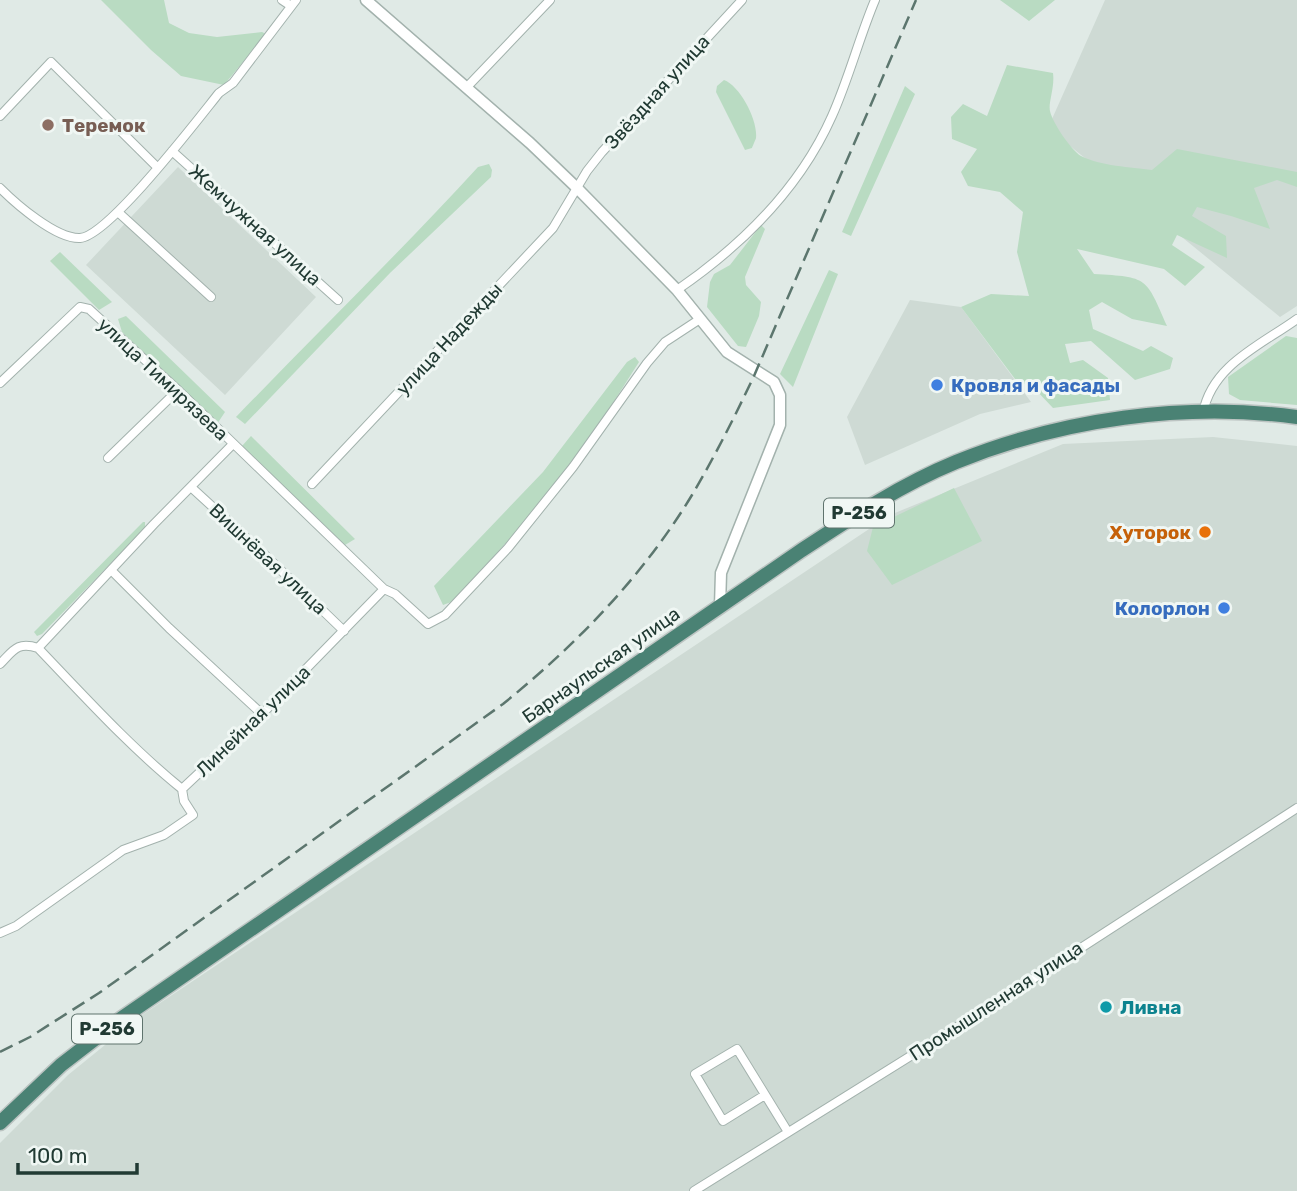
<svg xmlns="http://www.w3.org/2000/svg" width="1297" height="1191" font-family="Rubik,sans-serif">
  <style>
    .built { fill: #cedad4 }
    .green { fill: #b9dbc2 }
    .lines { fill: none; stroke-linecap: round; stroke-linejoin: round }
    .minor-casing { stroke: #a3b2ad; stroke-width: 10 }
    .tertiary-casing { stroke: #a3b2ad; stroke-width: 13 }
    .trunk-casing { stroke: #bcc4c2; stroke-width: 17 }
    .minor { stroke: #fff; stroke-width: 8 }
    .tertiary { stroke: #fff; stroke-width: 10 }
    .trunk { stroke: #4a8274; stroke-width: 14 }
    .rail { stroke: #5c766e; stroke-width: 2.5; stroke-dasharray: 14 7; stroke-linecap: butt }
    .education-dot { fill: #8d6e63; stroke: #f0f7f4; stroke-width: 2.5 }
    .shop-dot { fill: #3f7fe0; stroke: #f0f7f4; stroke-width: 2.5 }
    .food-dot { fill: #e8710a; stroke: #f0f7f4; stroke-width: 2.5 }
    .culture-dot { fill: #0f9aa8; stroke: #f0f7f4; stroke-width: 2.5 }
    .labels { text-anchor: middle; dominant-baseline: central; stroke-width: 6; stroke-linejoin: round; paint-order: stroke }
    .shield { fill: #f0f7f4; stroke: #5f736d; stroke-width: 2 }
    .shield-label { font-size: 18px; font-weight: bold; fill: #213a33 }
    .street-label { font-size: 19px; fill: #213a33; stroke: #f0f7f4 }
    .education-label { font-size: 19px; font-weight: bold; fill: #785e54; stroke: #f0f7f4; text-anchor: start }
    .shop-label { font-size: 19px; font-weight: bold; fill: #366cbe; stroke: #f0f7f4; text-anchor: start }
    .food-label { font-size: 19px; font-weight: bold; fill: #c56008; stroke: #f0f7f4; text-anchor: end }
    .culture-label { font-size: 19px; font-weight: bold; fill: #0d838f; stroke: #f0f7f4; text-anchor: start }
  </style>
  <rect width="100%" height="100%" fill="#e0eae6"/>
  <!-- built -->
  <path class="built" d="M 1105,0 L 1297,0 L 1297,306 L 1280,317 L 1048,128 Z
    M 178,167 L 316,297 L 225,395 L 86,265 Z
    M 910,300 L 961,307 L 1031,402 L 980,414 L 865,465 L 847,417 Z
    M 1213,437 L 1297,446 L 1297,1191 L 0,1191 L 0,1143 L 68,1075 L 142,1015 L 890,515 L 1063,444 Z"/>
  <!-- green -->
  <path class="green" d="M 101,0 L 164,0 L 169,23 L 189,33 L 217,37 L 262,32 L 266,34 L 224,85 L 181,76 L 151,50 Z
    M 1000,0 L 1055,0 L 1029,21 Z
    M 1007,65 L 1053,73 C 1055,87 1048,103 1050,111 C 1052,122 1071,150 1081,156 C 1100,166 1131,167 1152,170 L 1177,149 L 1297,172 L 1297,187 L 1277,180 L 1254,188 L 1270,229 L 1231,216 L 1197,207 L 1192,216 L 1226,236 L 1227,258 L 1177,235 L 1172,245 L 1205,267 L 1185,286 L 1164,269 L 1077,249 L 1094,274 C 1148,277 1146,277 1167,326 L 1132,319 L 1102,302 L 1089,310 L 1093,329 L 1143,351 L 1151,346 L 1173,358 L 1170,369 L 1135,380 L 1091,341 L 1065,344 L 1070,363 L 1083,360 L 1108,378 L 1110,400 L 1053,408 L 1035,389 L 1015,379 L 961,307 L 991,294 L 1029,296 L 1017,252 L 1023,212 L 1000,192 L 968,186 L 961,172 L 977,149 L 952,139 L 951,117 L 963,104 L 987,116 Z
    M 724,80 C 740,86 758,120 756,138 C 756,139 752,147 752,148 L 745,150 L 716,92 L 717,86 Z
    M 905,86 L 915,94 L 851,236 L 842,232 Z
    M 489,164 L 492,170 L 491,177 L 390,273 L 245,424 L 236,417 C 316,334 400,252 478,167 Z
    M 761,225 L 765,229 L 745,277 L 746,285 L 761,302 L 759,316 L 746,347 L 738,346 L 707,307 L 710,282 L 714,274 L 730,265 Z
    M 60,252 L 112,302 L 99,310 L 50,261 Z
    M 829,270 L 838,274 L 793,387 L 780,374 Z
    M 126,316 L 225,412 L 217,424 L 122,332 L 118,319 Z
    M 1286,336 L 1297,338 L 1297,405 L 1240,400 L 1229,394 L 1228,377 Z
    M 635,357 L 639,362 L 569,472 L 454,601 L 443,605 L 434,586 L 543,472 L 627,362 Z
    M 251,436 L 355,539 L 345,545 L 242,446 Z
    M 954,488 L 982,541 L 892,585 L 867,551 L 873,527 Z
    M 143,522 L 145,522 L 145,528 L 42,634 L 37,636 L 34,632 L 38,628 Z"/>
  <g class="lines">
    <defs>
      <path id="minor" d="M 282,0 L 291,6
        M 467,87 L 550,0
        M 0,116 L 51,62 L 157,167
        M 172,151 L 338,300
        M 0,188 C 16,204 56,239 80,238 C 109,236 198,119 219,93 L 233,83 L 296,0
        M 119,213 L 211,297
        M 677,290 C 741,246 800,188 832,116 C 849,78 859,38 875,0
        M 0,383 L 80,307 L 89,309 L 178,390 L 384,589 L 395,594 L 428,624 L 445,615 L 508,548 L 573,467 L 647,363 L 665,342 L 700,319
        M 1203,413 C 1212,365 1261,345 1297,319
        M 108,458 L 178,390
        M 312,484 L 553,228 L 587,171 L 602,152 L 742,0
        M 192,488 L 264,554 L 344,631
        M 112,571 L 169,628 L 262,714
        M 38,648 C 84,696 130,747 182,789
        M 0,664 C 13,651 17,641 38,648 L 154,524 L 233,444
        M 0,933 L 16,926 L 123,850 L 164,835 L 193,815 L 184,801 L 182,789 L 262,714 L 384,589
        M 765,1095 L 723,1121 L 695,1074 L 737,1049 L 788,1132
        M 694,1191 L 1002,999 L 1297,808"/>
      <path id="tertiary" d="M 366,0 L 530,143 L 577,188 L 677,290 L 727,352 L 774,382 L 780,395 L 780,425 L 721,573 L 720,606"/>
      <path id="trunk" d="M 0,1123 L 61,1065 L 122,1018 L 799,552 C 849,519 900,485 956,462 C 1062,419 1184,402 1297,417"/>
    </defs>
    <!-- minor casing -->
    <use href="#minor" class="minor-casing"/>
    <!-- tertiary casing -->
    <use href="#tertiary" class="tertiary-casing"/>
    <!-- trunk casing -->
    <use href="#trunk" class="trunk-casing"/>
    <!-- minor -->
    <use href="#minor" class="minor"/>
    <!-- tertiary -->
    <use href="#tertiary" class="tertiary"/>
    <!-- trunk -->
    <use href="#trunk" class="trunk"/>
    <!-- rail -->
    <path class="rail" d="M 0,1052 L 30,1037 L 99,993 L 503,704 C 577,644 643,576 692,495 C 715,456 735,416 754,376 L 916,0"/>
  </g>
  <!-- markers -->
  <circle class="education-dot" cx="48" cy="125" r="7"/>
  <g class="shop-dot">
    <circle cx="937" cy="385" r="7"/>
    <circle cx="1224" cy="608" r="7"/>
  </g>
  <circle class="food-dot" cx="1205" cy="532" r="7"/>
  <circle class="culture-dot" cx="1106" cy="1007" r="7"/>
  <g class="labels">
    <!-- shield labels -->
    <g class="shield">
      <rect x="824" y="498.5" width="70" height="29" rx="5"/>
      <rect x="72" y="1014.5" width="70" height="29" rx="5"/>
    </g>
    <g class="shield-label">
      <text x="859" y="513">Р-256</text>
      <text x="107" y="1029">Р-256</text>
    </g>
    <!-- street labels -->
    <g class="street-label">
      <text transform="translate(657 92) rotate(-48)">Звёздная улица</text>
      <text transform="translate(255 225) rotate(42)">Жемчужная улица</text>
      <text transform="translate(449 339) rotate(-47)">улица Надежды</text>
      <text transform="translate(163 379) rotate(43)">улица Тимирязева</text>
      <text transform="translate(268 559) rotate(43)">Вишнёвая улица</text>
      <text transform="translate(601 665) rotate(-35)">Барнаульская улица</text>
      <text transform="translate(253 721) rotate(-44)">Линейная улица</text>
      <text transform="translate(996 1001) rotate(-33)">Промышленная улица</text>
    </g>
    <!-- education labels -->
    <g class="education-label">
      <text x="62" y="125">Теремок</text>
    </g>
    <!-- shop labels -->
    <g class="shop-label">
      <text x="951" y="385">Кровля и фасады</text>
      <text x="1210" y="608" text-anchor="end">Колорлон</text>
    </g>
    <!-- food labels -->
    <g class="food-label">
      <text x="1191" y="532">Хуторок</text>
    </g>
    <!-- culture labels -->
    <g class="culture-label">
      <text x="1120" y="1007">Ливна</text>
    </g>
  </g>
  <!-- scale -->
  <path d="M18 1163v10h119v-10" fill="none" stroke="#213a33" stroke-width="3.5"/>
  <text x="28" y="1163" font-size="21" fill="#213a33" stroke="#f0f7f4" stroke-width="5" paint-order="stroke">100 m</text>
</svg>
